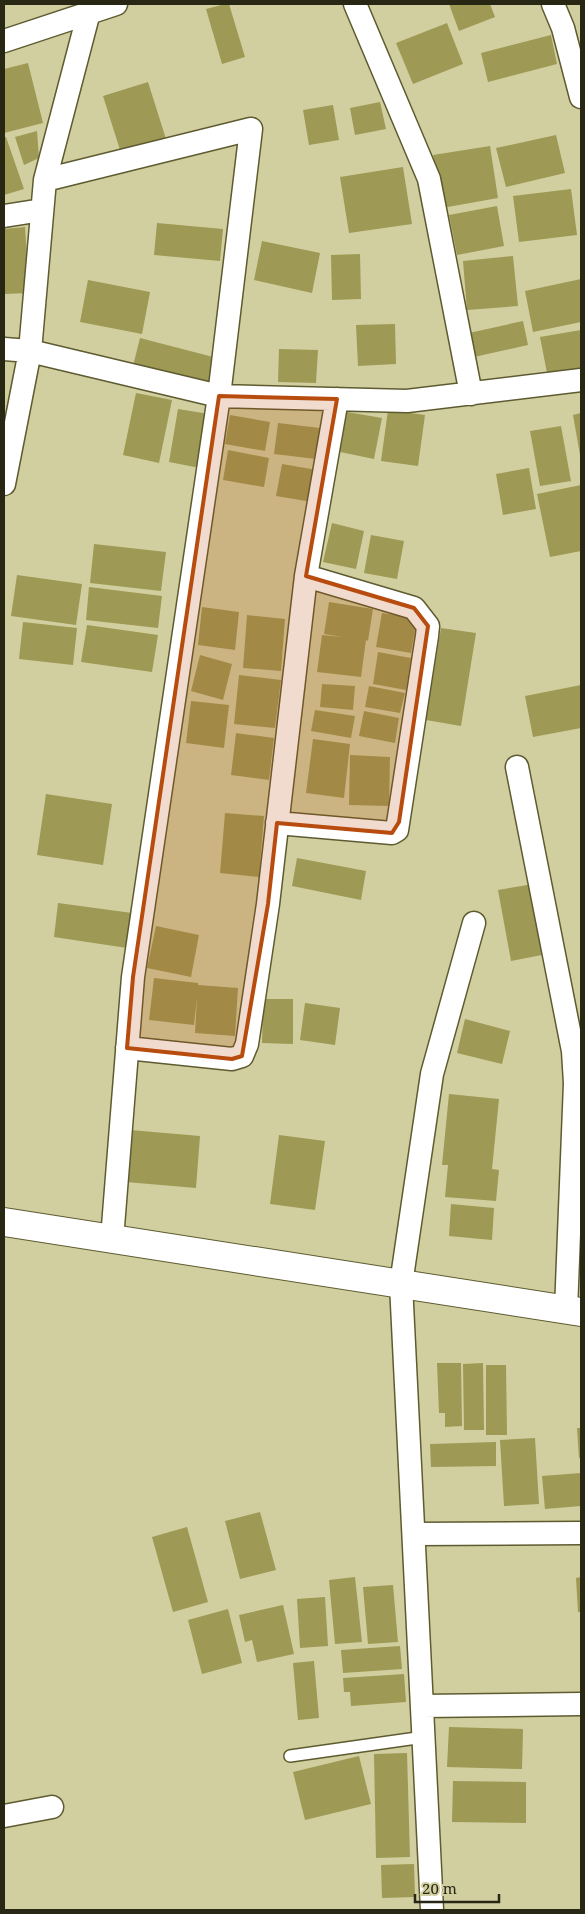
<svg xmlns="http://www.w3.org/2000/svg" width="585" height="1914" font-family="'Noto Serif',serif">
  <style>
    .building { fill: #9e9954 }
    .lines { fill: none; stroke-linecap: round; stroke-linejoin: round }
    .service-casing { stroke: #5e5b30; stroke-width: 14 }
    .minor-casing { stroke: #5e5b30; stroke-width: 25 }
    .tertiary-casing { stroke: #5e5b30; stroke-width: 30 }
    .service { stroke: #fff; stroke-width: 11 }
    .minor { stroke: #fff; stroke-width: 22 }
    .tertiary { stroke: #fff; stroke-width: 28 }
    .marked { fill: #b84c0e; fill-opacity: 0.2; stroke: #b84c0e; stroke-width: 4; stroke-linejoin: round }
  </style>
  <rect width="100%" height="100%" fill="#d1cf9f"/>
  <!-- building -->
  <path class="building" d="M 225,4 L 229,4 L 245,57 L 222,64 L 206,9 Z
    M 449,4 L 490,4 L 495,17 L 459,31 Z
    M 447,23 L 463,64 L 413,84 L 396,43 Z
    M 551,35 L 557,64 L 488,82 L 481,53 Z
    M 28,63 L 43,123 L 4,133 L 4,69 Z
    M 148,82 L 166,139 L 121,153 L 103,96 Z
    M 380,102 L 386,129 L 355,135 L 350,108 Z
    M 333,105 L 339,140 L 309,145 L 303,110 Z
    M 37,131 L 39,158 L 24,165 L 15,137 Z
    M 556,135 L 565,173 L 506,187 L 496,148 Z
    M 4,137 L 6,137 L 24,189 L 4,195 Z
    M 490,146 L 498,198 L 442,208 L 433,155 Z
    M 403,167 L 412,224 L 349,233 L 340,177 Z
    M 571,189 L 577,235 L 519,242 L 513,196 Z
    M 497,206 L 504,246 L 457,255 L 449,215 Z
    M 157,223 L 223,229 L 220,261 L 154,255 Z
    M 25,227 L 29,293 L 4,294 L 4,229 Z
    M 262,241 L 320,253 L 312,293 L 254,280 Z
    M 360,254 L 361,299 L 332,300 L 331,255 Z
    M 513,256 L 518,306 L 467,310 L 463,261 Z
    M 581,279 L 581,322 L 533,332 L 525,291 Z
    M 88,280 L 150,292 L 142,334 L 80,322 Z
    M 523,321 L 528,345 L 474,357 L 469,333 Z
    M 395,324 L 396,364 L 358,366 L 356,325 Z
    M 581,330 L 581,372 L 548,378 L 540,337 Z
    M 140,338 L 217,358 L 210,386 L 133,366 Z
    M 279,349 L 318,350 L 316,383 L 278,382 Z
    M 136,393 L 172,400 L 159,463 L 123,455 Z
    M 178,409 L 209,414 L 200,468 L 169,462 Z
    M 388,410 L 425,415 L 418,466 L 381,461 Z
    M 347,412 L 382,418 L 374,459 L 340,452 Z
    M 581,413 L 581,454 L 580,455 L 573,415 Z
    M 230,415 L 270,422 L 265,451 L 225,444 Z
    M 278,423 L 320,428 L 316,459 L 274,454 Z
    M 561,426 L 571,481 L 540,486 L 530,431 Z
    M 228,450 L 269,458 L 264,487 L 223,480 Z
    M 282,464 L 317,470 L 312,502 L 276,496 Z
    M 529,468 L 536,509 L 503,515 L 496,474 Z
    M 581,485 L 581,551 L 550,557 L 537,494 Z
    M 332,523 L 364,531 L 356,569 L 323,562 Z
    M 371,535 L 404,541 L 397,579 L 364,573 Z
    M 94,544 L 166,552 L 161,591 L 90,583 Z
    M 17,575 L 82,584 L 76,625 L 11,616 Z
    M 89,587 L 162,596 L 158,628 L 86,620 Z
    M 329,602 L 373,609 L 368,641 L 366,640 L 361,677 L 317,672 L 322,635 L 343,637 L 324,634 Z
    M 202,607 L 239,612 L 235,650 L 198,645 Z
    M 382,613 L 417,618 L 411,653 L 376,647 Z
    M 247,615 L 285,619 L 281,671 L 243,668 Z
    M 23,622 L 77,628 L 73,665 L 19,659 Z
    M 87,625 L 158,635 L 152,672 L 81,662 Z
    M 441,628 L 476,633 L 461,726 L 426,720 Z
    M 378,652 L 411,658 L 406,690 L 373,684 Z
    M 200,655 L 232,664 L 223,700 L 191,691 Z
    M 239,675 L 281,680 L 275,728 L 234,724 Z
    M 322,684 L 355,686 L 353,710 L 320,707 Z
    M 581,685 L 581,728 L 533,737 L 525,696 Z
    M 369,686 L 405,693 L 400,713 L 365,707 Z
    M 191,701 L 229,705 L 224,748 L 186,743 Z
    M 315,710 L 355,716 L 351,738 L 311,731 Z
    M 364,711 L 399,718 L 395,743 L 359,736 Z
    M 236,733 L 274,738 L 269,780 L 231,775 Z
    M 313,739 L 350,744 L 344,798 L 306,793 Z
    M 350,755 L 390,757 L 389,806 L 349,805 Z
    M 46,794 L 112,804 L 103,865 L 37,855 Z
    M 225,813 L 264,816 L 259,877 L 220,873 Z
    M 297,858 L 366,871 L 361,900 L 292,886 Z
    M 533,884 L 547,954 L 511,961 L 498,890 Z
    M 58,903 L 132,913 L 127,948 L 54,937 Z
    M 156,926 L 199,935 L 191,977 L 147,968 Z
    M 154,978 L 198,983 L 198,985 L 238,988 L 235,1036 L 195,1033 L 197,997 L 194,1025 L 149,1020 Z
    M 263,999 L 293,999 L 293,1044 L 262,1043 Z
    M 305,1003 L 340,1008 L 335,1045 L 300,1040 Z
    M 465,1019 L 510,1031 L 502,1064 L 457,1053 Z
    M 449,1094 L 499,1099 L 492,1169 L 499,1170 L 496,1201 L 445,1197 L 448,1165 L 442,1165 Z
    M 130,1130 L 200,1136 L 196,1188 L 126,1182 Z
    M 279,1135 L 325,1141 L 315,1210 L 270,1204 Z
    M 451,1204 L 494,1208 L 492,1240 L 449,1236 Z
    M 437,1363 L 461,1363 L 462,1426 L 445,1427 L 445,1413 L 439,1413 Z
    M 483,1363 L 484,1430 L 464,1430 L 463,1364 Z
    M 486,1365 L 506,1365 L 507,1435 L 486,1435 Z
    M 577,1428 L 581,1428 L 581,1458 L 579,1458 Z
    M 535,1438 L 539,1504 L 504,1506 L 500,1440 Z
    M 496,1442 L 496,1466 L 431,1467 L 430,1444 Z
    M 581,1473 L 581,1506 L 545,1509 L 542,1476 Z
    M 260,1512 L 276,1570 L 240,1579 L 225,1521 Z
    M 187,1527 L 208,1602 L 173,1612 L 152,1537 Z
    M 355,1577 L 362,1642 L 335,1644 L 329,1580 Z
    M 581,1577 L 581,1612 L 578,1612 L 576,1578 Z
    M 393,1585 L 398,1642 L 368,1644 L 363,1587 Z
    M 325,1597 L 328,1646 L 300,1648 L 297,1599 Z
    M 283,1605 L 294,1654 L 257,1662 L 252,1640 L 245,1642 L 239,1615 Z
    M 228,1609 L 242,1663 L 202,1674 L 188,1620 Z
    M 400,1646 L 402,1669 L 343,1673 L 341,1650 Z
    M 314,1661 L 319,1718 L 298,1720 L 293,1663 Z
    M 404,1674 L 406,1702 L 351,1706 L 350,1692 L 344,1692 L 343,1678 Z
    M 449,1727 L 523,1729 L 522,1769 L 447,1767 Z
    M 407,1753 L 410,1857 L 376,1858 L 374,1754 Z
    M 359,1756 L 371,1804 L 305,1820 L 293,1772 Z
    M 453,1781 L 526,1782 L 526,1823 L 452,1822 Z
    M 414,1864 L 415,1897 L 382,1898 L 381,1865 Z"/>
  <g class="lines">
    <defs>
      <path id="service" d="M 290,1756 L 424,1737"/>
      <path id="minor" d="M 355,4 L 429,179 L 471,394
        M 553,4 L 563,28 L 581,97
        M 4,41 L 116,4
        M 45,180 L 251,129 L 219,396 L 133,977 L 112,1239
        M 4,216 L 42,210
        M 4,349 L 30,351 L 219,396 L 407,401 L 581,380
        M 4,484 L 30,351 L 45,180 L 89,12 L 89,4
        M 517,767 L 573,1051 L 575,1083 L 566,1310
        M 277,823 L 392,833 L 397,830 L 427,636 L 428,626 L 414,608 L 306,576
        M 127,1048 L 232,1059 L 242,1056 L 247,1044 L 268,904 L 306,576 L 337,399
        M 414,1534 L 581,1533
        M 422,1706 L 581,1704
        M 4,1816 L 52,1807
        M 432,1910 L 401,1284 L 432,1074 L 474,923"/>
      <path id="tertiary" d="M 4,1222 L 581,1312"/>
    </defs>
    <!-- service casing -->
    <use href="#service" class="service-casing"/>
    <!-- minor casing -->
    <use href="#minor" class="minor-casing"/>
    <!-- tertiary casing -->
    <use href="#tertiary" class="tertiary-casing"/>
    <!-- service -->
    <use href="#service" class="service"/>
    <!-- minor -->
    <use href="#minor" class="minor"/>
    <!-- tertiary -->
    <use href="#tertiary" class="tertiary"/>
  </g>
  <!-- marked area -->
  <path class="marked" d="M 219,396 L 337,399 L 306,576 L 414,608 L 428,626 L 399,822 L 392,833 L 277,823 L 268,904 L 242,1056 L 232,1059 L 127,1048 L 133,977 Z"/>
  <!-- border -->
  <rect width="585" height="1914" fill="none" stroke="#282714" stroke-width="10"/>
  <!-- scale -->
  <path d="M415 1894v8h84v-8" fill="none" stroke="#282714" stroke-width="2.5"/>
  <text x="422" y="1894" font-size="15" fill="#282714" stroke="#d1cf9f" stroke-width="4" paint-order="stroke">20 m</text>
</svg>
